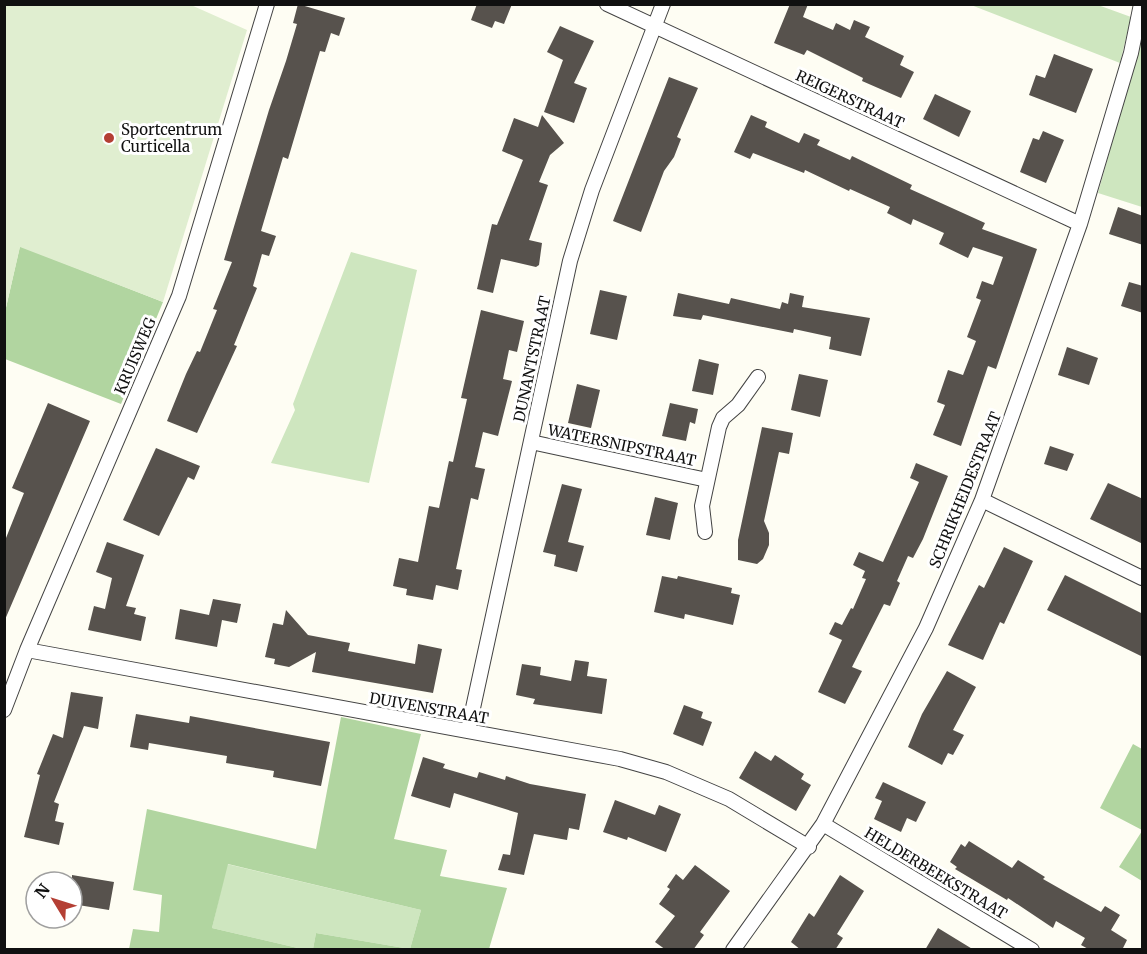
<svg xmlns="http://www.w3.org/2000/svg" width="1147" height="954" font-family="Merriweather,serif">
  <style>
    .green { fill: #cee6bf }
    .forest { fill: #b1d5a0 }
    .pitch { fill: #e0eed0 }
    .building { fill: #57524d }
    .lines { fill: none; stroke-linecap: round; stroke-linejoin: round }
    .street-casing { stroke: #434343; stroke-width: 16 }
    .street { stroke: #fff; stroke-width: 14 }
    .poi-dot { fill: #b43f34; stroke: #fff; stroke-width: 2 }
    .labels { text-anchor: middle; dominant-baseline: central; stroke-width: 6; stroke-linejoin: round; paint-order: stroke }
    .street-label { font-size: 15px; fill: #101010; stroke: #fff }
    .poi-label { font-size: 15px; fill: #101010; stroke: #fff; text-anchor: start }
  </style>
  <rect width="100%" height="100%" fill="#fefdf3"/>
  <!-- green -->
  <path class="green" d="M 971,5 L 1098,5 L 1131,17 L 1120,63 Z
    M 1142,36 L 1142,207 L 1098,193 Z
    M 351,252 L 417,270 L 369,483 L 271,463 L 295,410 L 293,404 Z
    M 227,864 L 421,910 L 410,949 L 316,933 L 313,949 L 302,949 L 212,928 Z"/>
  <!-- forest -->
  <path class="forest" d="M 20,246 L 163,302 L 121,404 L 5,359 L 5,312 Z
    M 341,717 L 421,734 L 394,839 L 447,850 L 440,876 L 507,888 L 489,949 L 313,949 L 316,933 L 410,949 L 421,910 L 228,864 L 212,928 L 302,949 L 129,949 L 133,929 L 159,932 L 162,895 L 133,890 L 147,809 L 316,849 Z
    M 1133,744 L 1142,749 L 1142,830 L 1100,808 Z
    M 1142,831 L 1142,881 L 1119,867 Z"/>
  <!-- pitch -->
  <path class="pitch" d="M 5,4 L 191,5 L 247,30 L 163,302 L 20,247 L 5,312 Z"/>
  <!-- building -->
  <path class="building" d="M 298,4 L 345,18 L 339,36 L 331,33 L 325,52 L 320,51 L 288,159 L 283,157 L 261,231 L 276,236 L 269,256 L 262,254 L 253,286 L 257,288 L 234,345 L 237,346 L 197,433 L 167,421 L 186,374 L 197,351 L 200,352 L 217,310 L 213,309 L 232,262 L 224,260 L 269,110 L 286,61 L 297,24 L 293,23 Z
    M 477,4 L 512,4 L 504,24 L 495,21 L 492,28 L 471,20 Z
    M 790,4 L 808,4 L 803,17 L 833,30 L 836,23 L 850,30 L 854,20 L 870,27 L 865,37 L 904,56 L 900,65 L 914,72 L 901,98 L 862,81 L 863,78 L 807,50 L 804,55 L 774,43 Z
    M 560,26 L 594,41 L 574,83 L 587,88 L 574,123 L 544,112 L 563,60 L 547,52 Z
    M 1054,54 L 1093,69 L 1076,113 L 1029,95 L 1036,75 L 1045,78 Z
    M 669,77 L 698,88 L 677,137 L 681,139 L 674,157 L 664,171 L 641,232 L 613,221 Z
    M 935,94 L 971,111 L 959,137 L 923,119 Z
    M 542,115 L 564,143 L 550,155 L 539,182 L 548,185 L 529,240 L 542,243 L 539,265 L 536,267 L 501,259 L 493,293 L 477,289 L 492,224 L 497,225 L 523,160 L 502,151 L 514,118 L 538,127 Z
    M 751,115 L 767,122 L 765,127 L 799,143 L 804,133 L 820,140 L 817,145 L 850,160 L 852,156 L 912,185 L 910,189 L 985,223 L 982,229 L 1037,249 L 996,369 L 988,366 L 961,446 L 933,435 L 945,405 L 937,402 L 948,370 L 963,375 L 976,341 L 967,337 L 981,300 L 976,298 L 982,281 L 993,285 L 1003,257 L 973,247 L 968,258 L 939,244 L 944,233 L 913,219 L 911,225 L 887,213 L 890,207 L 850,189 L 849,191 L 805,170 L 804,173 L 753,153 L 750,159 L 734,152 Z
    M 1043,131 L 1064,140 L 1046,183 L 1020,172 L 1033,138 L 1039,140 Z
    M 1118,207 L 1143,216 L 1143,245 L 1109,234 Z
    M 1129,282 L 1143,286 L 1143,313 L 1121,306 Z
    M 600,290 L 627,296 L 617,340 L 590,334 Z
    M 678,293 L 729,304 L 731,298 L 780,309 L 782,302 L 788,304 L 790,293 L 804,296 L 802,307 L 870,318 L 861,356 L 829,349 L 831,337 L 794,329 L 793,333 L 703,315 L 701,320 L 673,316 Z
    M 481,310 L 524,321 L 517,352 L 509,350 L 503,379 L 512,381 L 498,436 L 483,432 L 475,467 L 485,469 L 478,500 L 471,498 L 456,569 L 462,570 L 458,590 L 436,585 L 433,600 L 406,595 L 407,589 L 393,586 L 399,558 L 418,562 L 429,506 L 439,508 L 449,461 L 453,462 L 467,399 L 461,398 Z
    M 1067,347 L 1098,358 L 1089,385 L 1058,375 Z
    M 699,359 L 719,364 L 713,395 L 692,391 Z
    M 799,374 L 828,380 L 820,417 L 791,410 Z
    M 577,384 L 600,390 L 591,428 L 568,423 Z
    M 48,403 L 90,421 L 4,622 L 4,543 L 24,493 L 12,488 Z
    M 670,403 L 698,409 L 695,424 L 690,422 L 686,441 L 662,436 Z
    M 762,427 L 793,433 L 789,454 L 779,452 L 764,521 L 769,533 L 769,545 L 763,559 L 757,564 L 738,560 L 738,540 Z
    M 1050,446 L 1074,454 L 1067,471 L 1044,464 Z
    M 156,448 L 200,466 L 194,480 L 188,477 L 159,536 L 123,520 Z
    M 916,463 L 948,476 L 923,539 L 913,558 L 908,556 L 897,581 L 900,583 L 890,606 L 884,604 L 852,667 L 862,671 L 845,704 L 818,692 L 842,640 L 829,634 L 835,622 L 842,625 L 851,608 L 853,609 L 866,579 L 862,578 L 865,571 L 853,565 L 859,552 L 883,562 L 919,482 L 910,478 Z
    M 1108,483 L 1143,499 L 1143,544 L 1090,519 Z
    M 562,484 L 582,489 L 568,542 L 584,546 L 577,572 L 554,566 L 556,555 L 543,552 Z
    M 655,497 L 678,503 L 670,540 L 646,535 Z
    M 107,542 L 144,555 L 126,606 L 136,608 L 134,614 L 146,617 L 141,641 L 88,630 L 94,606 L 105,609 L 112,578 L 96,572 Z
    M 1004,547 L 1033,561 L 1004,624 L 1000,622 L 983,660 L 948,645 L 979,585 L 984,588 Z
    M 1065,575 L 1143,614 L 1143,657 L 1047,610 Z
    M 662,576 L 677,579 L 678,576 L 732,588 L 731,593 L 740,595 L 733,625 L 685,614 L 684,619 L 654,612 Z
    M 213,599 L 241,604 L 237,623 L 222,620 L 217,647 L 175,639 L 180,609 L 209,615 Z
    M 286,610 L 308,635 L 350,643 L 348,651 L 415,664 L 418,644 L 442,649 L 433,693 L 312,672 L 316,652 L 289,667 L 274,664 L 275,659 L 265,657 L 273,623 L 283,625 Z
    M 575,660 L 589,662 L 587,676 L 607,679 L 602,714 L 533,704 L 535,699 L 516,695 L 522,664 L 541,667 L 540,675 L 571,681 Z
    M 947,671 L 976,687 L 953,730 L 964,735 L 953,755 L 948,753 L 942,765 L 908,747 L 922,714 Z
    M 71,692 L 103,697 L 98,729 L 84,726 L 54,802 L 59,804 L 55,821 L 64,823 L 59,845 L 24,837 L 40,775 L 37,774 L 53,734 L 63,738 Z
    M 684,705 L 703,712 L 701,718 L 712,722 L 703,746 L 673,734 Z
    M 136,714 L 189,723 L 190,716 L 330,742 L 321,786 L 273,777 L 274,771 L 226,763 L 227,756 L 149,743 L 148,750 L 130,747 Z
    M 755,751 L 771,761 L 775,755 L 804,774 L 801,779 L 811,785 L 796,811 L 739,778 Z
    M 423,757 L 445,764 L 443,768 L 477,778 L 479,772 L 505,780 L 506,776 L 530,784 L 586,794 L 579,830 L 569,828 L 567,840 L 534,834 L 524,875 L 498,870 L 503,854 L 510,855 L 518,813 L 454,793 L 450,808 L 411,796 Z
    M 883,782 L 926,802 L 916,822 L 907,818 L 901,832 L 874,819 L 882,801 L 875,798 Z
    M 615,800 L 655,815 L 659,805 L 681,814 L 666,852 L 628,837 L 627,840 L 603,832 Z
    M 969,841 L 1012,868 L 1018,860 L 1045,877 L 1043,879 L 1101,912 L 1105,906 L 1120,915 L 1111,930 L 1127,940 L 1122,950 L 1090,950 L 1081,945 L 1085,938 L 1056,921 L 1053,928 L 1008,898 L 1007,900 L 955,869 L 957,867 L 950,862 L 961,844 L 965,847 Z
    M 695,865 L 730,891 L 700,932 L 704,935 L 693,950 L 666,950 L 655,942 L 675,916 L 659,904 L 670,889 L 667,887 L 676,874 L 683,880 Z
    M 72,875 L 114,882 L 109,910 L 72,904 Z
    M 840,875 L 864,891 L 837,934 L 843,938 L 835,950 L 801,950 L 791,942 L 809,913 L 814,917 Z
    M 938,928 L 974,950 L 925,950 Z"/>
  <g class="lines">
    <defs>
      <path id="street" d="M 607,4 L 1080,224
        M 531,442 L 707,480
        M 982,500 L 1142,578
        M 705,532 L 702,506 L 719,427 L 723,418 L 738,405 L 758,377
        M 27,650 L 620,759 L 666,772 L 729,799 L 809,847
        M 4,710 L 27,650 L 179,296 L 267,4
        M 468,731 L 570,261 L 592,190 L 663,4
        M 823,824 L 1032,950
        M 733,950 L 823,824 L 926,628 L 982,500 L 1080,224 L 1131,53 L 1141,4"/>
    </defs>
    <!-- street casing -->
    <use href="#street" class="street-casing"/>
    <!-- street -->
    <use href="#street" class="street"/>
  </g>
  <!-- markers -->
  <circle class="poi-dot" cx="109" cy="138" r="6"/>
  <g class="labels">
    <!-- street labels -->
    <g class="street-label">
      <text transform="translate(850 99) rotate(25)">REIGERSTRAAT</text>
      <text transform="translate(135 356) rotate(-67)">KRUISWEG</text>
      <text transform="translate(532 359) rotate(-78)">DUNANTSTRAAT</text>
      <text transform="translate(622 445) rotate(12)">WATERSNIPSTRAAT</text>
      <text transform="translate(965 490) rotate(-68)">SCHRIKHEIDESTRAAT</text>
      <text transform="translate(429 708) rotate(10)">DUIVENSTRAAT</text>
      <text transform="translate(936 873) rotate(31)">HELDERBEEKSTRAAT</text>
    </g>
    <!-- poi labels -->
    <g class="poi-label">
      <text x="121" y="129">Sportcentrum<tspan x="121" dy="17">Curticella</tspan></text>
    </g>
  </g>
  <!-- border -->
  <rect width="1147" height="954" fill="none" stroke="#101010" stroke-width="12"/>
  <!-- north arrow -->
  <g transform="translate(54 900) rotate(308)"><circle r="28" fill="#ffffff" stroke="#9f9f9f" stroke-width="1.5"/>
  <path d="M0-4.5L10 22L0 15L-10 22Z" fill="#b43f34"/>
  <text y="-9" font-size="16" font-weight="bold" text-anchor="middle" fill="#101010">N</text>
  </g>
</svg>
